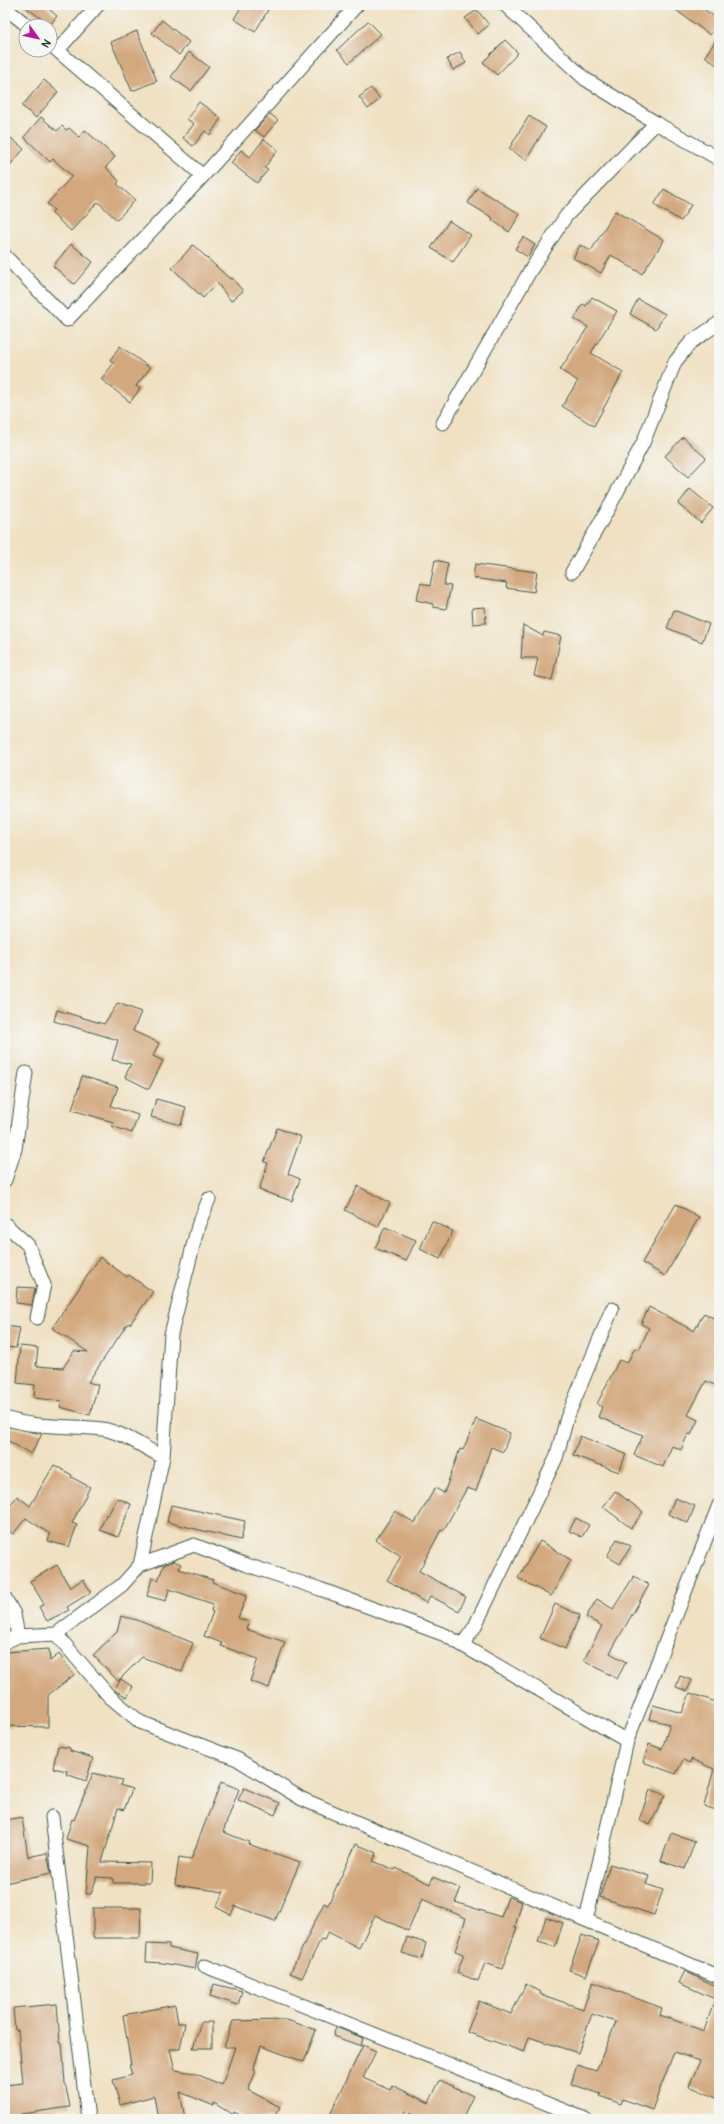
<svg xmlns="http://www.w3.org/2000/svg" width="724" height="2124" font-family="Pangolin,sans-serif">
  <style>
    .building { fill: #d3a87e }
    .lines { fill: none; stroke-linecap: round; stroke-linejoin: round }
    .street-casing { stroke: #3e5649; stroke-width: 15 }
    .street { stroke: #fff; stroke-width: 13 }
  </style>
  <rect width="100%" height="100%" fill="#f6f6f2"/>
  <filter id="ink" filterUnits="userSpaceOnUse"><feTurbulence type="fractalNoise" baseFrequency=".025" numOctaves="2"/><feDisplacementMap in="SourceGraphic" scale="8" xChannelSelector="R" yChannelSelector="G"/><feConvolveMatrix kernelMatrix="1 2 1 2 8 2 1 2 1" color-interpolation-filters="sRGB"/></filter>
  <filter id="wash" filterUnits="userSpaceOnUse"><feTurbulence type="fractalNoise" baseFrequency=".012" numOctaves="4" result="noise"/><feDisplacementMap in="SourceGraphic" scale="16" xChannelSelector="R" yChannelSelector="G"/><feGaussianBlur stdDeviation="0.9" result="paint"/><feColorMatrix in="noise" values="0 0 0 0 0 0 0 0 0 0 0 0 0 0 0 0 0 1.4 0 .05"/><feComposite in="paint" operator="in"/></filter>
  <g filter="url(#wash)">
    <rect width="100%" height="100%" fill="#f0e1c3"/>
    <g id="blocks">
      <!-- building -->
      <path class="building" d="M 23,5 L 44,5 L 57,16 L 50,25 Z
        M 242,5 L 260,5 L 268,10 L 255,32 L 234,19 Z
        M 669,5 L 698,5 L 719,20 L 719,22 L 710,35 Z
        M 477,10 L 489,25 L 478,34 L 465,18 Z
        M 162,20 L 189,42 L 179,55 L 152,33 Z
        M 368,21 L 381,34 L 349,63 L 337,50 Z
        M 137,31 L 157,81 L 132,91 L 111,42 Z
        M 719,36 L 719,67 L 705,56 Z
        M 505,40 L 518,53 L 497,75 L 483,62 Z
        M 189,52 L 209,67 L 191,91 L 171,77 Z
        M 460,52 L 466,63 L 453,70 L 447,59 Z
        M 44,80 L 58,92 L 36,118 L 22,106 Z
        M 371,88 L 380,99 L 368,109 L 359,97 Z
        M 199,102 L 221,118 L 210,135 L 205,131 L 193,146 L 183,138 L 194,124 L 187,119 Z
        M 270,114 L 278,120 L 264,137 L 255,130 Z
        M 529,116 L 546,127 L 526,160 L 509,149 Z
        M 41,117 L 57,131 L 62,126 L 66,130 L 69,128 L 79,137 L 85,130 L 115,157 L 106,167 L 119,181 L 117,184 L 135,200 L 117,220 L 98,202 L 71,231 L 51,213 L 54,210 L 47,204 L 72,176 L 53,159 L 50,162 L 24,137 Z
        M 5,133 L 24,149 L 5,171 Z
        M 264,139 L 278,150 L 264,168 L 268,170 L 257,183 L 231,163 L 241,150 L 250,157 Z
        M 477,188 L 520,214 L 509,232 L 492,220 L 493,218 L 468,203 Z
        M 664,189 L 691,205 L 681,221 L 654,205 Z
        M 615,211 L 664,240 L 642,274 L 611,255 L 601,273 L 573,258 L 580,245 L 591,251 Z
        M 449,221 L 471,235 L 453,262 L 431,248 Z
        M 523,237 L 535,245 L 528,257 L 515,249 Z
        M 71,244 L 93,262 L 74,284 L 53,266 Z
        M 193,245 L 230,279 L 232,278 L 243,291 L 231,301 L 217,283 L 203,298 L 172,268 Z
        M 592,297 L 617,311 L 591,353 L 623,372 L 594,426 L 562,406 L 578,381 L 560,370 L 588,327 L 574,319 L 583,304 L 586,306 Z
        M 638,299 L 665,314 L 656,329 L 630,314 Z
        M 120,346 L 150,368 L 136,386 L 140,389 L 130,402 L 101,379 L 114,363 L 110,360 Z
        M 683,437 L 706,458 L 688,477 L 665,456 Z
        M 690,489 L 713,508 L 701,523 L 678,504 Z
        M 435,560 L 448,563 L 444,585 L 451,586 L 446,609 L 433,607 L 433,604 L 416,600 L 421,583 L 430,586 Z
        M 475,564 L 537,572 L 534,592 L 506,588 L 507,583 L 473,578 Z
        M 485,607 L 486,623 L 473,624 L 472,608 Z
        M 674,610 L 709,624 L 702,642 L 667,628 Z
        M 523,625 L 543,636 L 544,632 L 561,636 L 552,680 L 534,676 L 538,658 L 521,658 Z
        M 118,1003 L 141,1012 L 133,1031 L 159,1043 L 153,1056 L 163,1061 L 149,1089 L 125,1077 L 131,1064 L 112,1060 L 118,1040 L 54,1021 L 57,1010 L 104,1024 Z
        M 82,1076 L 118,1087 L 111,1106 L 138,1115 L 132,1133 L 112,1126 L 113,1122 L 72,1110 Z
        M 156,1099 L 186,1107 L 181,1125 L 151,1117 Z
        M 277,1128 L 301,1137 L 288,1174 L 300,1179 L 292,1201 L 259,1190 L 268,1163 L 264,1162 Z
        M 358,1186 L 390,1203 L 378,1227 L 345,1210 Z
        M 676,1204 L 699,1217 L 665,1276 L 642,1263 Z
        M 432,1221 L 453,1231 L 440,1259 L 420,1249 Z
        M 385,1227 L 416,1240 L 406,1261 L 375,1248 Z
        M 100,1257 L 127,1277 L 129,1275 L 153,1292 L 130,1324 L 128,1323 L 88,1382 L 98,1385 L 90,1415 L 60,1407 L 62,1401 L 34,1398 L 35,1385 L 17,1383 L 20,1346 L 38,1348 L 36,1366 L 63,1368 L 74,1351 L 88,1352 L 52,1328 Z
        M 17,1287 L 35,1288 L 32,1305 L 16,1303 Z
        M 649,1307 L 694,1331 L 704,1313 L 719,1321 L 719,1387 L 706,1381 L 688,1415 L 698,1420 L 691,1435 L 688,1434 L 681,1450 L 672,1446 L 663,1467 L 634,1455 L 643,1435 L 598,1417 L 602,1407 L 597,1404 L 619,1360 L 627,1363 L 635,1348 L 639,1350 L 649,1328 L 641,1324 Z
        M 5,1326 L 20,1328 L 16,1348 L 5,1347 Z
        M 476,1419 L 510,1433 L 503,1452 L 491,1447 L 476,1491 L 467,1488 L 443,1531 L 441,1530 L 419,1571 L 466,1597 L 459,1611 L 430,1596 L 426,1603 L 387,1580 L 401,1556 L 376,1540 L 395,1511 L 415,1523 L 435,1488 L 444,1493 L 460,1449 L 463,1450 Z
        M 5,1426 L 42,1434 L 31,1454 L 5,1439 Z
        M 580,1436 L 626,1454 L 619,1472 L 573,1455 Z
        M 54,1465 L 72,1475 L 71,1477 L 90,1487 L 72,1523 L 77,1525 L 69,1547 L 48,1541 L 50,1534 L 26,1518 L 13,1534 L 5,1528 L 5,1512 L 17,1496 L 30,1506 Z
        M 615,1491 L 643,1512 L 631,1528 L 603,1507 Z
        M 117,1498 L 131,1504 L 118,1537 L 100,1530 L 106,1514 L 108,1515 Z
        M 675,1498 L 695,1506 L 688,1523 L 668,1514 Z
        M 171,1505 L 245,1521 L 241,1540 L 167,1522 Z
        M 576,1518 L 589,1525 L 582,1537 L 569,1531 Z
        M 617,1539 L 631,1546 L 620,1564 L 607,1556 Z
        M 540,1541 L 571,1560 L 551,1596 L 518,1578 Z
        M 174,1561 L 181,1564 L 179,1569 L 213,1580 L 212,1582 L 247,1595 L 238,1618 L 249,1622 L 246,1629 L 285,1642 L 269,1688 L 250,1681 L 258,1659 L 221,1646 L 222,1643 L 204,1636 L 213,1612 L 211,1611 L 213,1604 L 169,1589 L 166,1601 L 147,1596 L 152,1578 L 158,1580 L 164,1565 Z
        M 57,1565 L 70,1588 L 83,1579 L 91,1592 L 67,1607 L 69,1610 L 47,1621 L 39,1607 L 44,1604 L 30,1581 Z
        M 634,1576 L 649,1585 L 610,1653 L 626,1662 L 617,1679 L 584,1660 L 602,1626 L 586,1617 L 597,1599 L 613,1609 Z
        M 555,1604 L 580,1615 L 565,1649 L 540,1638 Z
        M 121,1616 L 137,1620 L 193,1643 L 182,1672 L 142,1657 L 118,1681 L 93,1655 L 117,1632 Z
        M 49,1649 L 50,1661 L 59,1654 L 74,1675 L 48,1695 L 48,1727 L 5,1726 L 5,1652 Z
        M 680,1676 L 692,1680 L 687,1691 L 676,1687 Z
        M 121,1679 L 133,1687 L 127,1697 L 114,1690 Z
        M 690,1693 L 719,1703 L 719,1811 L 704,1806 L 714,1769 L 691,1759 L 690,1763 L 683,1760 L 676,1774 L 643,1762 L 649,1744 L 662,1749 L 670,1724 L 649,1719 L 653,1705 L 682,1713 Z
        M 58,1746 L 70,1748 L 70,1751 L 93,1758 L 86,1781 L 66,1774 L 67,1771 L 53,1768 Z
        M 93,1773 L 122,1780 L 120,1785 L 132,1789 L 124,1810 L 118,1808 L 102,1862 L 151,1863 L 150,1883 L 113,1883 L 113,1878 L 97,1877 L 91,1894 L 86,1894 L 90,1846 L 66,1839 L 72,1819 L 74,1820 Z
        M 221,1782 L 239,1789 L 223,1832 L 249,1842 L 248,1844 L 300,1862 L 275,1921 L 235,1906 L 231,1915 L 216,1907 L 224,1892 L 175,1885 L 179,1857 L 191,1859 Z
        M 244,1788 L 280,1803 L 275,1815 L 238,1800 Z
        M 650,1789 L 665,1795 L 650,1825 L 639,1820 Z
        M 22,1817 L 28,1857 L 47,1853 L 51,1873 L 5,1883 L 5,1820 Z
        M 671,1833 L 695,1841 L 685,1869 L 661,1861 Z
        M 356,1844 L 377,1853 L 373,1861 L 395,1870 L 396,1868 L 430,1884 L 433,1877 L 461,1889 L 455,1902 L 501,1917 L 508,1897 L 522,1902 L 515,1927 L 517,1927 L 502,1969 L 485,1963 L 478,1981 L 457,1973 L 464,1954 L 455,1951 L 466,1918 L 422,1899 L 408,1931 L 375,1915 L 359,1948 L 328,1932 L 324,1940 L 321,1939 L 302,1978 L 290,1973 L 324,1903 L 328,1905 Z
        M 610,1864 L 649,1876 L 646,1884 L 663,1890 L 654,1915 L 600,1897 Z
        M 93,1908 L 141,1908 L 140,1938 L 93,1938 Z
        M 546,1917 L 563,1923 L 555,1947 L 538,1942 Z
        M 582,1935 L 599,1941 L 586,1976 L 569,1970 Z
        M 407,1937 L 426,1943 L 422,1959 L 402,1953 Z
        M 147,1944 L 169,1945 L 169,1948 L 198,1954 L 195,1969 L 163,1963 L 146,1962 Z
        M 685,1971 L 719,1988 L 719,2099 L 689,2086 L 700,2061 L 674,2052 L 652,2110 L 623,2099 L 621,2104 L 600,2096 L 601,2094 L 571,2084 L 577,2065 L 596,2071 L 616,2022 L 592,2014 L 578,2053 L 529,2037 L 524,2052 L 467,2032 L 479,2001 L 511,2014 L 526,1984 L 541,1992 L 540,1994 L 583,2009 L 593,1982 L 662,2008 L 660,2015 L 704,2031 L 715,1999 L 679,1983 Z
        M 214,1984 L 242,1991 L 238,2005 L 210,1996 Z
        M 57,2004 L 60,2043 L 62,2043 L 65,2083 L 70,2107 L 21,2114 L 22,2119 L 5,2119 L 5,2085 L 23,2083 L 18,2030 L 15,2030 L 13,2008 Z
        M 175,2005 L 178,2023 L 185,2023 L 180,2049 L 170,2049 L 175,2070 L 194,2073 L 222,2085 L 235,2047 L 224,2047 L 233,2021 L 287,2020 L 316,2030 L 304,2062 L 261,2046 L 253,2070 L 256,2071 L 248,2090 L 280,2107 L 274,2119 L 248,2119 L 234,2112 L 233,2115 L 214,2103 L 214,2106 L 180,2092 L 185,2119 L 158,2119 L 154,2096 L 120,2105 L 113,2080 L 132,2075 L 129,2065 L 131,2065 L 123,2015 Z
        M 201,2022 L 212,2022 L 212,2048 L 193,2048 Z
        M 336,2027 L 363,2038 L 361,2046 L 333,2036 Z
        M 363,2045 L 376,2051 L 363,2078 L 390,2090 L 392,2085 L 429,2103 L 440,2080 L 473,2096 L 462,2119 L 423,2119 L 405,2111 L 401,2119 L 328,2119 Z"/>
    </g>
  </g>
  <g filter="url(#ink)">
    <use href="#blocks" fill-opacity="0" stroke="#3e5649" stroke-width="1"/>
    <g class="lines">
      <defs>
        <path id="street" d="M 505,5 L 585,79 L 656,123 L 719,159
          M 5,8 L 28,26
          M 58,50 L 98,5
          M 203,176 L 357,5
          M 5,256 L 67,320 L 203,176 L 50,44
          M 443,423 L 530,271 L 566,216 L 656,123
          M 572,572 L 607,511 L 643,443 L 675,362 L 691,342 L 719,323
          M 5,1180 L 15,1149 L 26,1073
          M 5,1224 L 28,1245 L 44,1285 L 37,1318
          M 5,1418 C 36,1429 69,1425 102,1429 C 123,1432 144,1448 163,1457
          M 140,1565 L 163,1457 L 171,1334 L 198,1226 L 209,1199
          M 5,1598 L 14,1614 L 18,1636
          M 56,1634 L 109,1696 L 140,1722 L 237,1759 L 302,1799 L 719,1977
          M 5,1642 L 18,1636 L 56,1634 L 122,1585 L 140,1565 L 194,1545 L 244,1564 L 320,1589 L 445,1635 L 462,1645 L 474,1628 L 556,1458 L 567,1418 L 612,1309
          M 462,1645 L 627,1741
          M 52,1817 L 88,2119
          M 586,1920 L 627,1741 L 719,1505
          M 205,1966 L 585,2119"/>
      </defs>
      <!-- street casing -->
      <use href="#street" class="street-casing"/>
      <!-- street -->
      <use href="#street" class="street"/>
    </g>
  </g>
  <!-- margin -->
  <rect width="724" height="2124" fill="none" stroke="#f6f6f2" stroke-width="20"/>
  <!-- north arrow -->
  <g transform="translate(38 38) rotate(123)"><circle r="19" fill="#f6f6f2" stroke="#a0aca6"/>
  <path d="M0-3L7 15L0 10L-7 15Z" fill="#b5179e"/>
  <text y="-6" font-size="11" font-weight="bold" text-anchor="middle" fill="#1f3d34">N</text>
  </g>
</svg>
